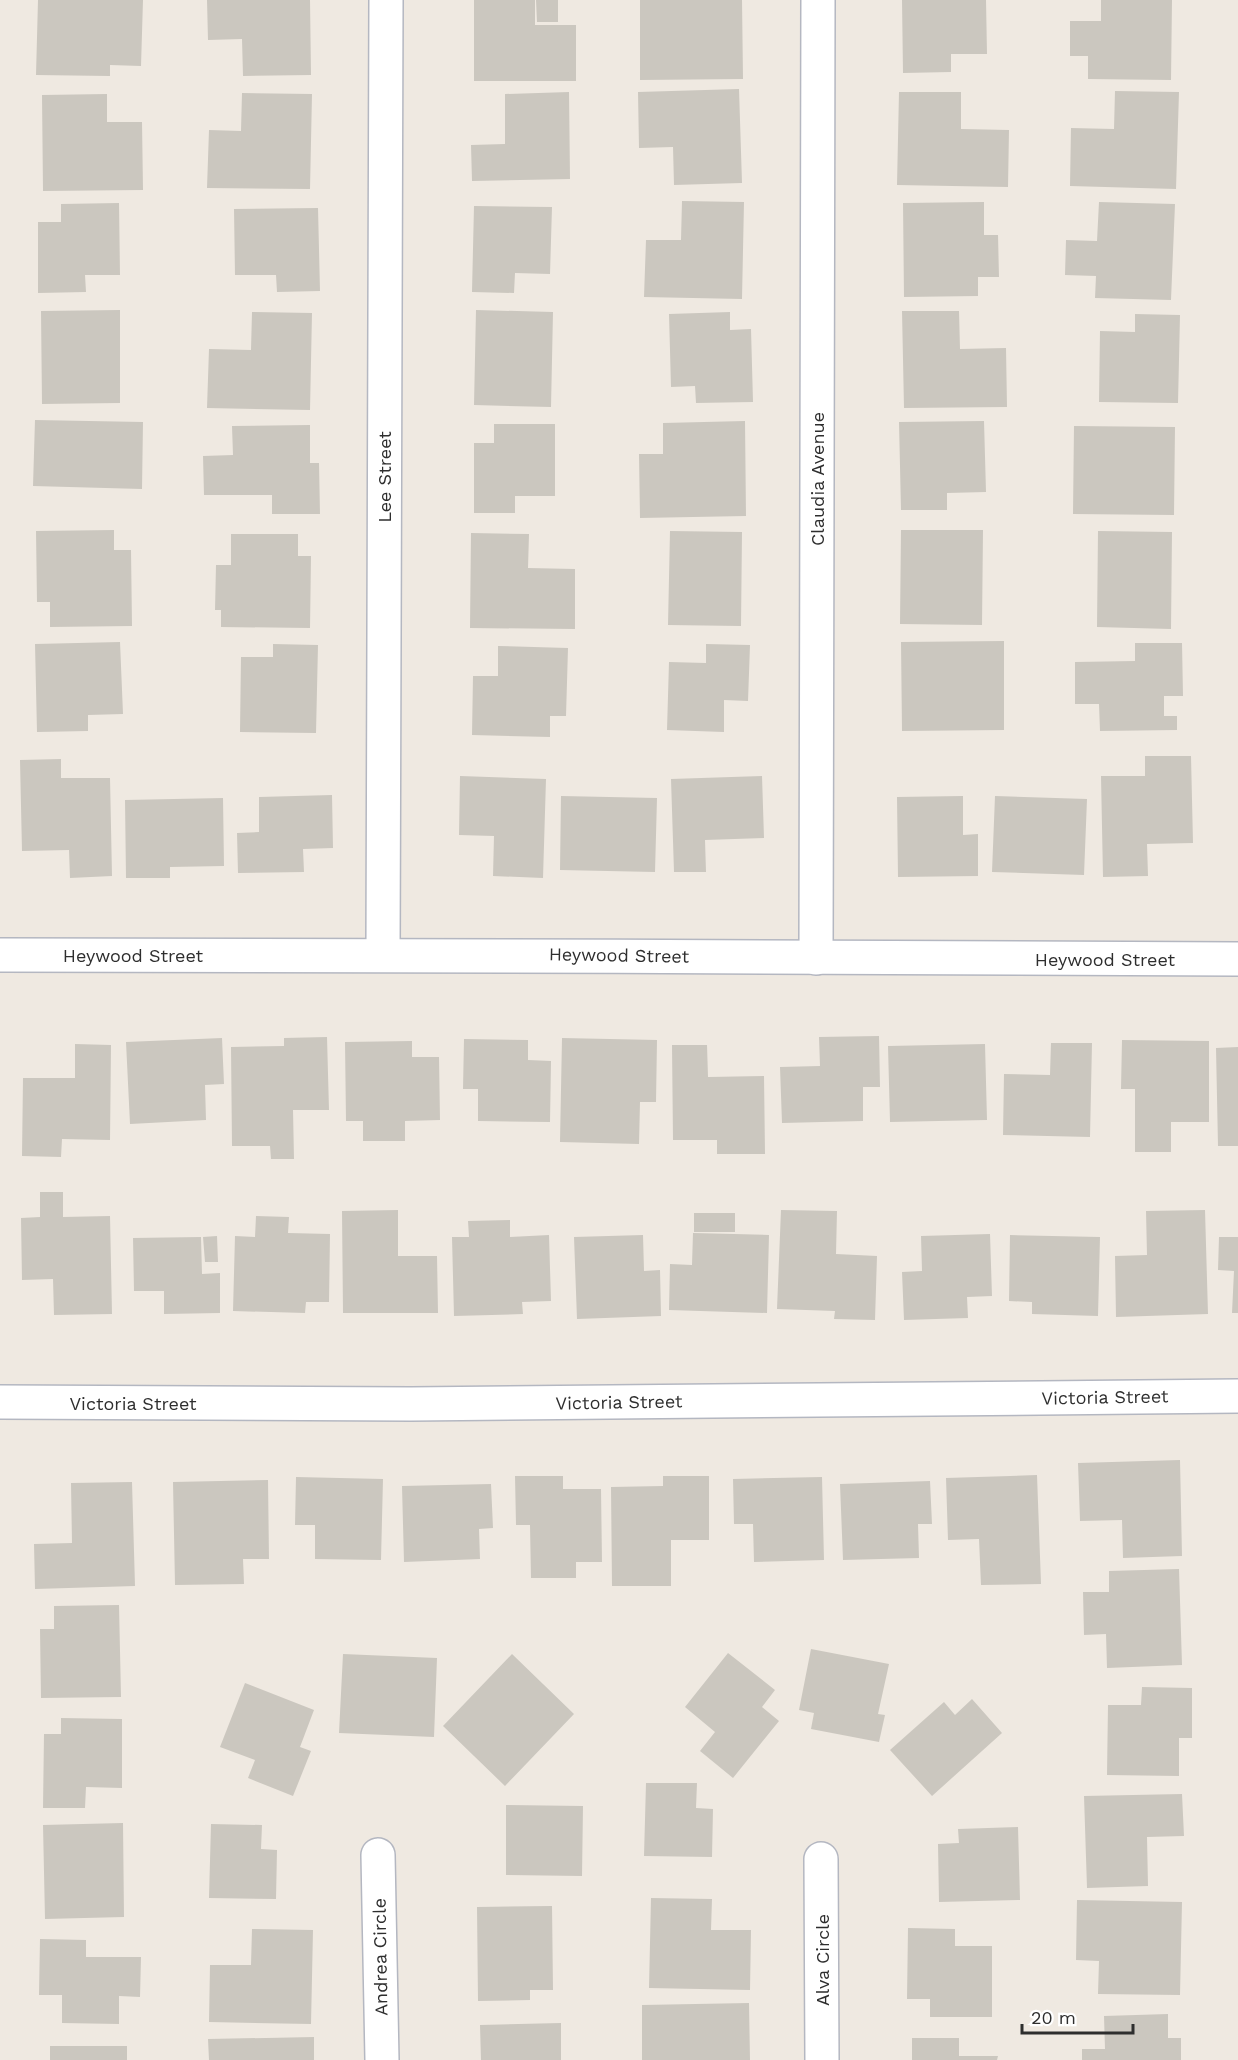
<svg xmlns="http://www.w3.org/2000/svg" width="1238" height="2060" font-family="'Work Sans',sans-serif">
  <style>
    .building { fill: #cbc7bf }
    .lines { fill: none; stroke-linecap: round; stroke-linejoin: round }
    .street-casing { stroke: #b4b7c1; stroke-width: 36 }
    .secondary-casing { stroke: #b4b7c1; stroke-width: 36 }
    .street { stroke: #fff; stroke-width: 33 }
    .secondary { stroke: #fff; stroke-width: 33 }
    .labels { text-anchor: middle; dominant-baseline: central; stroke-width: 6; stroke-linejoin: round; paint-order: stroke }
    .street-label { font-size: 18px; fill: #2e2e2e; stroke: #fff }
  </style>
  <rect width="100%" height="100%" fill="#efe9e1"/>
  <!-- building -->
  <path class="building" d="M 38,0 L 143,0 L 141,66 L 110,65 L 110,76 L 36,75 Z
    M 207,0 L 310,0 L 311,75 L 243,76 L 242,39 L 208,40 Z
    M 474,0 L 535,0 L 535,25 L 576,25 L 576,81 L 474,81 Z
    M 536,0 L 558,0 L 558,22 L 537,22 Z
    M 640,0 L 742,0 L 743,79 L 640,80 Z
    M 902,0 L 986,0 L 987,54 L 951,54 L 951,72 L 903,73 Z
    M 1101,0 L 1172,0 L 1171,80 L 1088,79 L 1088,56 L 1070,56 L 1070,21 L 1101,21 Z
    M 739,89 L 742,183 L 674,185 L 673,147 L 639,148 L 638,92 Z
    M 1115,91 L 1179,92 L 1176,189 L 1070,186 L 1071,128 L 1114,129 Z
    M 569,92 L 570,179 L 472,181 L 471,145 L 505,144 L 505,94 Z
    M 899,92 L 961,92 L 961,129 L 1009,130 L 1008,187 L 897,185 Z
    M 242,93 L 312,94 L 310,189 L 207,188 L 209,130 L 241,131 Z
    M 107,94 L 107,122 L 142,122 L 143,190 L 43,191 L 42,95 Z
    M 682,201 L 744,202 L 742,299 L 644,297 L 646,240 L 681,240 Z
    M 984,202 L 984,235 L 998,235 L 999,277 L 978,277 L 978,296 L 904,297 L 903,203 Z
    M 1099,202 L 1175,204 L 1171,300 L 1095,298 L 1096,276 L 1065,275 L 1066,240 L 1097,241 Z
    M 119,203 L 120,275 L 85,275 L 86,292 L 38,293 L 38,222 L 61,222 L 61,204 Z
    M 474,206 L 552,207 L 550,274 L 515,273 L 514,293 L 472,292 Z
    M 318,208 L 320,291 L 277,292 L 276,275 L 235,275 L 234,209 Z
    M 120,310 L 120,403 L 42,404 L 41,311 Z
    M 476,310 L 553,312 L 551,407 L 474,405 Z
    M 902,311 L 959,311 L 960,349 L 1006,348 L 1007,407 L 904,408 Z
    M 252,312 L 312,313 L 310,410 L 207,408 L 209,349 L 251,350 Z
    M 730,312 L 730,330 L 751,329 L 753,402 L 696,403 L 695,386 L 671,387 L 669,314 Z
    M 1135,314 L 1180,315 L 1178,403 L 1099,402 L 1100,331 L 1135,332 Z
    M 35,420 L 143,422 L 142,489 L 33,486 Z
    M 745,421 L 746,516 L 640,518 L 639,454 L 663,454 L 663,423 Z
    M 984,421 L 986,492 L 947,493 L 947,510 L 901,510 L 899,422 Z
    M 494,424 L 555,424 L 555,496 L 515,496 L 515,513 L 474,513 L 474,443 L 494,443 Z
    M 310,425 L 310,463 L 319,463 L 320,514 L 272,514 L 272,495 L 204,495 L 203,456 L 233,455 L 232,426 Z
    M 1074,426 L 1175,427 L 1174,515 L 1073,514 Z
    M 114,530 L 114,550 L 131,550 L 132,626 L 50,627 L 50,602 L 37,602 L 36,531 Z
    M 901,530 L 983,530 L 982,625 L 900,624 Z
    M 670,531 L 742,532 L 741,626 L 668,625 Z
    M 1098,531 L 1172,532 L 1171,629 L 1097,627 Z
    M 471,533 L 529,534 L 528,568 L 575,569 L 575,629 L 470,628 Z
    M 231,534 L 298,534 L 298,556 L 311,556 L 310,628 L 221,627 L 221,610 L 215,610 L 216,565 L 231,565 Z
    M 1004,641 L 1004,730 L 902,731 L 901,642 Z
    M 120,642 L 123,714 L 88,715 L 88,731 L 37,732 L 35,644 Z
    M 1135,643 L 1182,643 L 1183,696 L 1164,696 L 1164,716 L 1177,716 L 1177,730 L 1100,731 L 1099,704 L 1075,704 L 1075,662 L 1135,661 Z
    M 273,644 L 318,645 L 316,733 L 240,732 L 241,657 L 273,657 Z
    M 706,644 L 750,645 L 748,701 L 724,700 L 724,732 L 667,730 L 669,662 L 706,663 Z
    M 498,646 L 568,648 L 566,716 L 550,716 L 550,737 L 472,735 L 473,676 L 498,676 Z
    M 1145,756 L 1191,756 L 1193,843 L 1147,844 L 1148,876 L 1103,877 L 1101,776 L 1145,776 Z
    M 61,759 L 61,778 L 110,778 L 112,876 L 70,878 L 69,850 L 22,851 L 20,760 Z
    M 460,776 L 546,779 L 543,878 L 493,876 L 494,836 L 459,835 Z
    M 762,776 L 764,838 L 705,840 L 706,872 L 674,872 L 671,779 Z
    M 332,795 L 333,848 L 303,849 L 304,872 L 238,873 L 237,833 L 259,832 L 259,797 Z
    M 561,796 L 657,798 L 655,872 L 560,870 Z
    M 963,796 L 963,835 L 978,834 L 978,876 L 898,877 L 897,797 Z
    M 995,796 L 1087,799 L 1084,875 L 992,872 Z
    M 223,798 L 224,866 L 170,867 L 170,878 L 126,878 L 125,800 Z
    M 879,1036 L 880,1087 L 863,1087 L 863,1121 L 782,1123 L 780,1067 L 820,1066 L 819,1037 Z
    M 327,1037 L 329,1110 L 293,1110 L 294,1159 L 271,1159 L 270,1146 L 232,1146 L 231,1047 L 284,1046 L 284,1038 Z
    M 222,1038 L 224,1084 L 205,1085 L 206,1120 L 130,1124 L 126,1042 Z
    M 562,1038 L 657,1040 L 656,1102 L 640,1102 L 639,1144 L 560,1142 Z
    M 464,1039 L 528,1040 L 528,1060 L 551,1061 L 550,1122 L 478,1121 L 478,1089 L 463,1089 Z
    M 1122,1040 L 1209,1041 L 1209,1122 L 1171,1122 L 1171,1152 L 1135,1152 L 1135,1089 L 1121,1089 Z
    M 412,1041 L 412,1057 L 439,1057 L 440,1120 L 405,1121 L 405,1141 L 363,1141 L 363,1121 L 346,1121 L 345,1042 Z
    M 1051,1043 L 1092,1043 L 1090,1137 L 1003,1135 L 1004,1074 L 1050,1075 Z
    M 75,1044 L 111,1045 L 110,1140 L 62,1139 L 61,1157 L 22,1156 L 23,1078 L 75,1078 Z
    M 985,1044 L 987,1120 L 890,1122 L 888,1046 Z
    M 672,1045 L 707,1045 L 708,1077 L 764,1076 L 765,1154 L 717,1154 L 717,1140 L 673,1140 Z
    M 1238,1047 L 1238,1146 L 1218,1146 L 1216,1048 Z
    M 40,1192 L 63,1192 L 63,1217 L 110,1216 L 112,1314 L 54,1315 L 53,1279 L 22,1280 L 21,1218 L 40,1217 Z
    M 398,1210 L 398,1256 L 437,1256 L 438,1313 L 343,1313 L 342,1211 Z
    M 781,1210 L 837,1211 L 836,1254 L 877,1256 L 875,1320 L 834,1319 L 835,1311 L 777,1309 Z
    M 1205,1210 L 1208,1314 L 1116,1317 L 1115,1256 L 1147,1255 L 1146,1211 Z
    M 694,1213 L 735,1213 L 735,1232 L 694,1232 Z
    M 256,1216 L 289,1217 L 288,1233 L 330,1234 L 329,1302 L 306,1302 L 305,1313 L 233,1311 L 235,1236 L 255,1237 Z
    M 510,1220 L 510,1237 L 549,1235 L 551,1301 L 522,1302 L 523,1314 L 454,1316 L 452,1237 L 469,1237 L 468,1221 Z
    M 693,1233 L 769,1235 L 767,1313 L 669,1310 L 670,1264 L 692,1265 Z
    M 990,1234 L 992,1296 L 967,1297 L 968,1318 L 904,1320 L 902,1272 L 922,1271 L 921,1236 Z
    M 643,1235 L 644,1271 L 660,1270 L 661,1316 L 577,1319 L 574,1237 Z
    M 1010,1235 L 1100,1237 L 1098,1316 L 1032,1314 L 1032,1302 L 1009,1301 Z
    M 217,1236 L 218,1262 L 205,1262 L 203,1237 Z
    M 201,1237 L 202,1274 L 220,1273 L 220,1313 L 164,1314 L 164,1291 L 134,1291 L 133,1238 Z
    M 1219,1237 L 1238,1237 L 1238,1313 L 1232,1313 L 1234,1271 L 1218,1270 Z
    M 1180,1460 L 1182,1556 L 1123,1558 L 1122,1520 L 1080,1521 L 1078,1463 Z
    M 1037,1475 L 1041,1584 L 981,1585 L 979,1539 L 948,1540 L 946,1478 Z
    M 515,1476 L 563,1476 L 563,1489 L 601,1489 L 602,1562 L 576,1562 L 576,1578 L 531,1578 L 530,1525 L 516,1525 Z
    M 663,1476 L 709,1476 L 709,1540 L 671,1540 L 671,1586 L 612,1586 L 611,1487 L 663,1486 Z
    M 296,1477 L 383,1479 L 381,1560 L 315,1559 L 315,1525 L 295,1525 Z
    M 822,1477 L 824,1560 L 754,1562 L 753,1524 L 734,1524 L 733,1479 Z
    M 268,1480 L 269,1559 L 243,1559 L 244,1584 L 175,1585 L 173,1482 Z
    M 930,1481 L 932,1524 L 918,1524 L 919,1558 L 843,1560 L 840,1484 Z
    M 132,1482 L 135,1586 L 35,1589 L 34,1544 L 72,1543 L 71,1483 Z
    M 491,1484 L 493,1528 L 479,1529 L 480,1559 L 404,1562 L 402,1486 Z
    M 1179,1569 L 1182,1665 L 1107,1668 L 1106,1634 L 1084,1635 L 1083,1592 L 1109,1592 L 1109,1571 Z
    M 119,1605 L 121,1697 L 41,1698 L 40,1629 L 54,1629 L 54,1606 Z
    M 811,1649 L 889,1664 L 878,1714 L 885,1715 L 879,1742 L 811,1729 L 814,1713 L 799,1710 Z
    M 728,1653 L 775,1690 L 762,1707 L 779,1721 L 733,1778 L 700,1751 L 715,1732 L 685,1707 Z
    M 343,1654 L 437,1658 L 434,1737 L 339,1733 Z
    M 512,1654 L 574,1714 L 505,1786 L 443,1726 Z
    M 245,1683 L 314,1710 L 300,1747 L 311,1751 L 293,1796 L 248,1778 L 255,1760 L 220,1747 Z
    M 1142,1687 L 1192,1688 L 1192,1738 L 1179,1738 L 1179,1776 L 1107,1775 L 1108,1705 L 1141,1705 Z
    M 972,1699 L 1002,1733 L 932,1796 L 890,1750 L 944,1702 L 955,1715 Z
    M 61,1718 L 122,1719 L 122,1788 L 86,1787 L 85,1808 L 43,1808 L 44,1734 L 61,1734 Z
    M 646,1783 L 697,1783 L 696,1808 L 713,1809 L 712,1857 L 644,1856 Z
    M 1182,1794 L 1184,1836 L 1147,1837 L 1148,1886 L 1087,1888 L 1084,1796 Z
    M 506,1805 L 583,1806 L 582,1876 L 506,1875 Z
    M 123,1823 L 124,1917 L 45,1919 L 43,1825 Z
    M 211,1824 L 262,1825 L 261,1849 L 277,1850 L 276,1899 L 209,1898 Z
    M 1018,1827 L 1020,1900 L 939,1902 L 938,1844 L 959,1843 L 958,1829 Z
    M 651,1898 L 712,1899 L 711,1930 L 751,1930 L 750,1990 L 649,1988 Z
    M 1077,1900 L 1182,1902 L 1180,1995 L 1098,1994 L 1099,1961 L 1076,1960 Z
    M 552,1906 L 553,1990 L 530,1990 L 530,2000 L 478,2001 L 477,1907 Z
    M 908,1928 L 955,1929 L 955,1946 L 992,1946 L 992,2017 L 930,2017 L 930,1999 L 907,1999 Z
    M 252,1929 L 313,1930 L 311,2024 L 209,2022 L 210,1965 L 251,1965 Z
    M 40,1939 L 86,1940 L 86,1957 L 141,1957 L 140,1997 L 119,1996 L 119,2024 L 62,2023 L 62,1995 L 39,1995 Z
    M 749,2003 L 750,2060 L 642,2060 L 642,2005 Z
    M 1168,2014 L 1168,2038 L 1181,2038 L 1181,2060 L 1082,2060 L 1082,2049 L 1105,2049 L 1104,2016 Z
    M 561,2023 L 561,2060 L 481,2060 L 480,2025 Z
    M 314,2037 L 314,2060 L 209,2060 L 208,2039 Z
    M 912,2038 L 959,2038 L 959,2056 L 998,2056 L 997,2060 L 912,2060 Z
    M 50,2046 L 127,2046 L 127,2060 L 50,2060 Z"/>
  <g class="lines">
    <defs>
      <path id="street" d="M 383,954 L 386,0
        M 816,958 L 818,0
        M 0,1402 L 411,1404 L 1238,1396
        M 378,1855 L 382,2060
        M 821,1859 L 822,2060"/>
      <path id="secondary" d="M 0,955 C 413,954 825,958 1238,959"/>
    </defs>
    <!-- street casing -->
    <use href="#street" class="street-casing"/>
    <!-- secondary casing -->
    <use href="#secondary" class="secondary-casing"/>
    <!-- street -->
    <use href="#street" class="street"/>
    <!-- secondary -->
    <use href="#secondary" class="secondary"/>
  </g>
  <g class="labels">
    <!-- street labels -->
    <g class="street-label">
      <text transform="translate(384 477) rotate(-90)">Lee Street</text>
      <text transform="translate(817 479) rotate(-90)">Claudia Avenue</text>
      <text x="133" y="955">Heywood Street</text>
      <text transform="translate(619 955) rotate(1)">Heywood Street</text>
      <text x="1105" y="959">Heywood Street</text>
      <text transform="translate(1105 1397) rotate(-1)">Victoria Street</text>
      <text transform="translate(619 1402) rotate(-1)">Victoria Street</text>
      <text x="133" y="1403">Victoria Street</text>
      <text transform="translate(380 1957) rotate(-91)">Andrea Circle</text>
      <text transform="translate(822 1960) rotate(-90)">Alva Circle</text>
    </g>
  </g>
  <!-- scale -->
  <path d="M1022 2024v9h111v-9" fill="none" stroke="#2e2e2e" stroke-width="3"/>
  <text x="1031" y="2024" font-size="18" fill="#2e2e2e" stroke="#ffffff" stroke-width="4.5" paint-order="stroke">20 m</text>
</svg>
